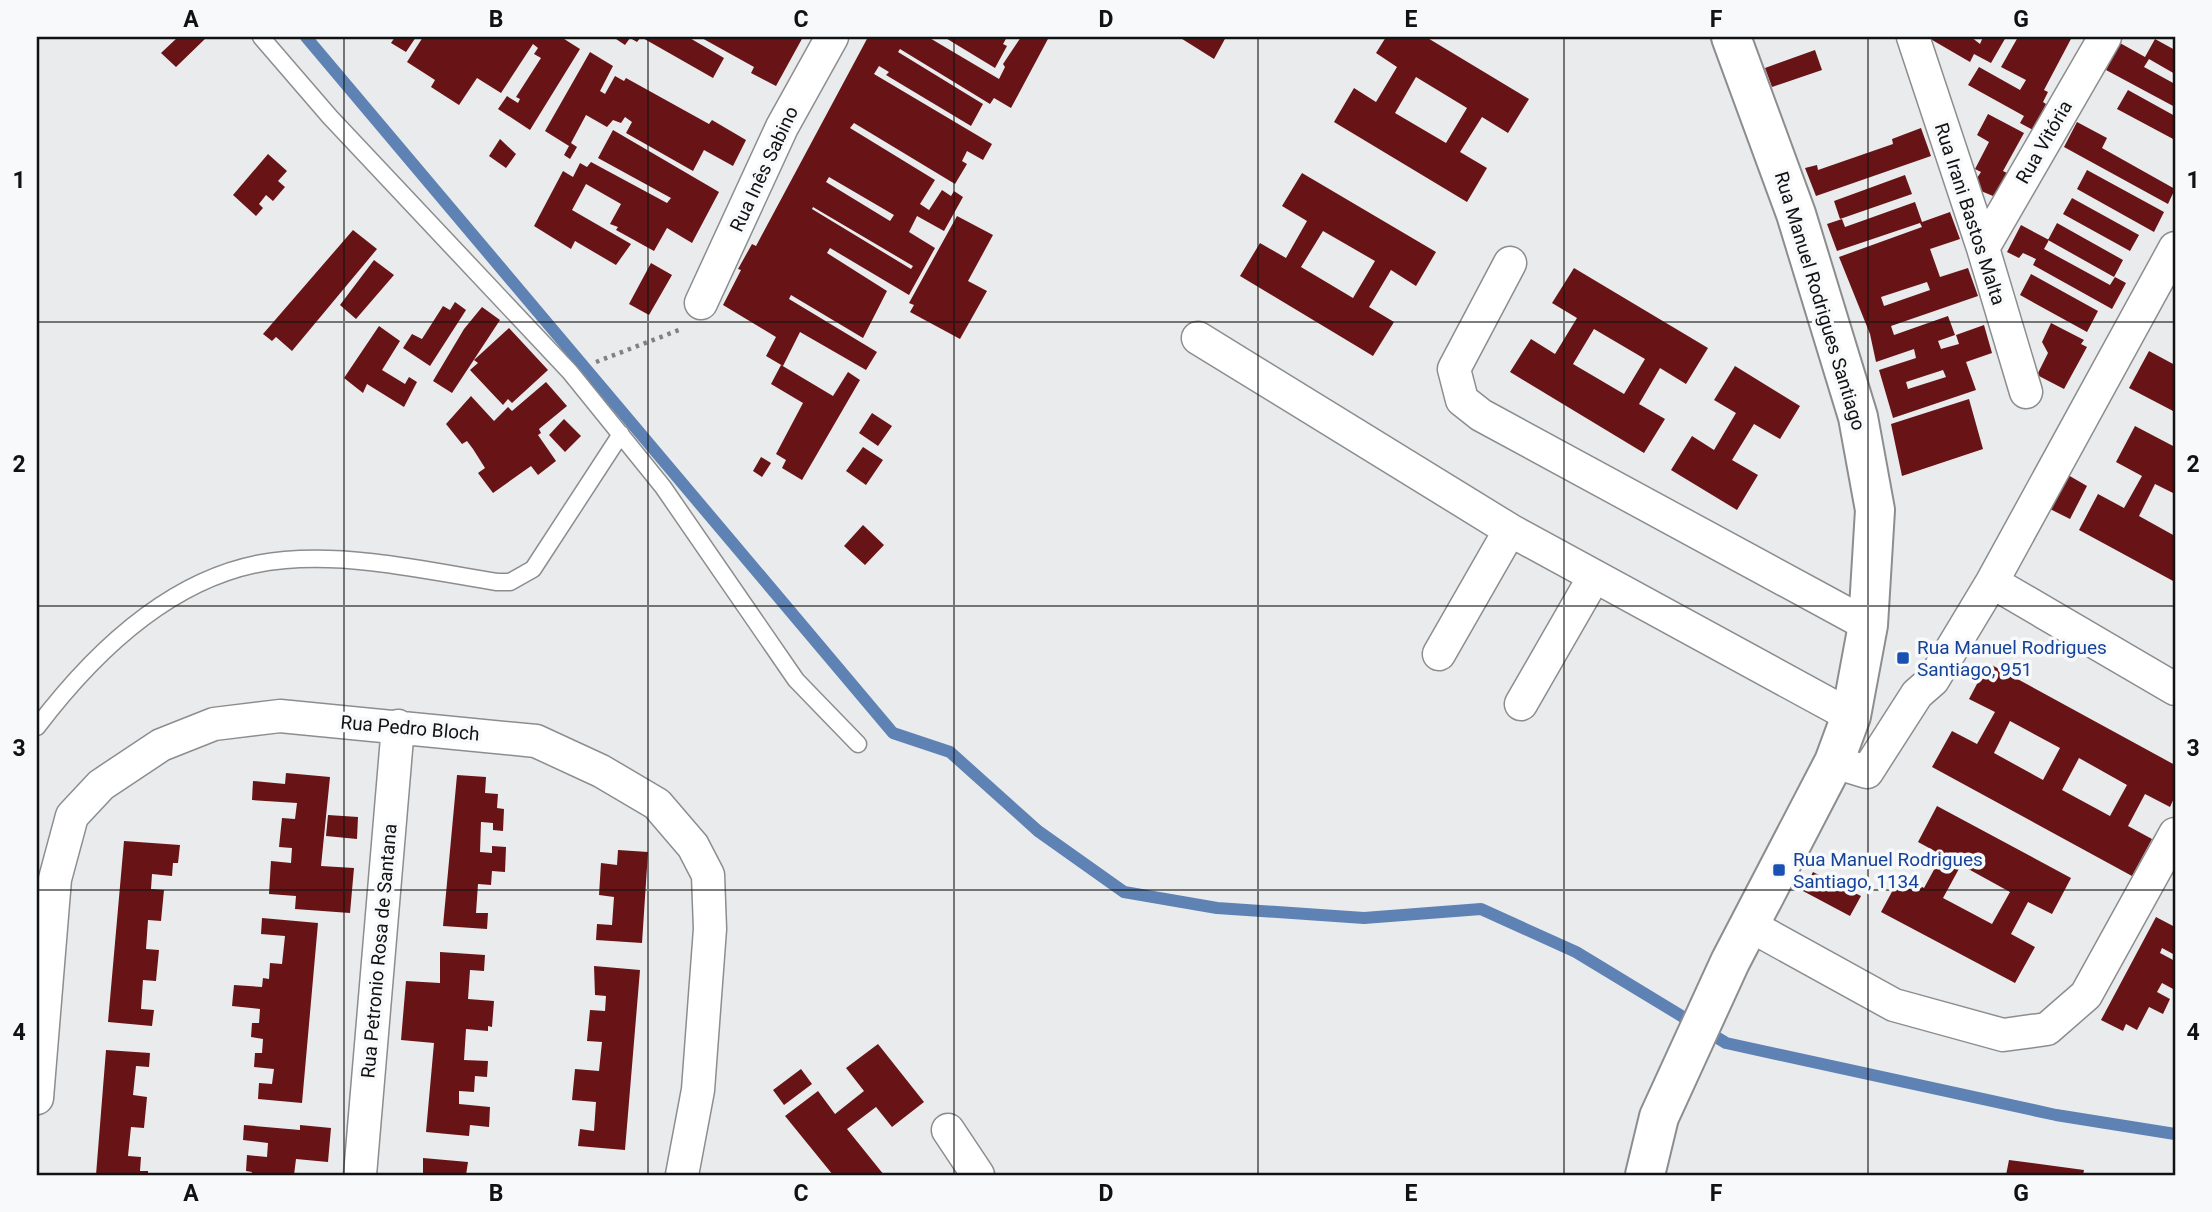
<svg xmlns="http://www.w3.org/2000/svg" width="2212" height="1212" font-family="Roboto,sans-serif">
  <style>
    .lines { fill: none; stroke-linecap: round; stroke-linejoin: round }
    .stream { stroke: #5e82b4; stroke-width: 12 }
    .building { fill: #681417; fill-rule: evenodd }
    .lane-casing { stroke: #8c8d8f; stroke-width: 19 }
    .street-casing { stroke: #8c8d8f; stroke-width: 35 }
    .secondary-casing { stroke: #8c8d8f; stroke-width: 42 }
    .path { stroke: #808182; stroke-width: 4.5; stroke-dasharray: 3.5 5; stroke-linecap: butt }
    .lane { stroke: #fff; stroke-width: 16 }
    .street { stroke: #fff; stroke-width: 32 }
    .secondary { stroke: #fff; stroke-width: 38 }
    .grid { fill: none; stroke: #121212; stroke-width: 2; stroke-opacity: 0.55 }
    .transit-dot { fill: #1a4fb4; stroke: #f7f9fa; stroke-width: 2.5 }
    .labels { text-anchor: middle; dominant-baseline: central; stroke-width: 7; stroke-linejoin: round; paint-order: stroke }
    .street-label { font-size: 19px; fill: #121212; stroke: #f7f9fa }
    .transit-label { font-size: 19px; fill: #164399; stroke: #f7f9fa; text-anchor: start }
    .neatline { fill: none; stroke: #121212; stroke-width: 2.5 }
    .grid-label { font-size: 23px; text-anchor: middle; font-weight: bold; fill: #121212 }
  </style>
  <rect width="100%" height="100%" fill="#eaebed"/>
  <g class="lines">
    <!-- stream -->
    <path class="stream" d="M 306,37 L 893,733 L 950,752 L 1038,831 L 1124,892 L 1217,908 L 1364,918 L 1481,909 L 1576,952 L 1726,1043 L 2056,1115 L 2175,1134"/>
  </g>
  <!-- building -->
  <path class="building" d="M 178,37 L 207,37 L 176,67 L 161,53 Z
    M 395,37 L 416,37 L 406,52 L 391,43 Z
    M 423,37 L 561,37 L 580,49 L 530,130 L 498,109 L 507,96 L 518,103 L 520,99 L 516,97 L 541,58 L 534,54 L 538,48 L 533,44 L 501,93 L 477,78 L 459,105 L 431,87 L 435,80 L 407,62 Z
    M 613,37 L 688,37 L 724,58 L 713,78 L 641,37 L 637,42 L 630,38 L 625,45 Z
    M 700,37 L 803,37 L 776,86 L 751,73 L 754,67 Z
    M 868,37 L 928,37 L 999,79 L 1005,67 L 1003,64 L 1021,37 L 1049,37 L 1011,108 L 994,98 L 990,104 L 900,49 L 898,52 L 983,104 L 971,126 L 886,75 L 889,72 L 879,66 L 874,74 L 992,144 L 983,160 L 967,151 L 962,161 L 967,164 L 955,184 L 854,123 L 850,128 L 935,180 L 920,204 L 929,210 L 942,190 L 951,196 L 954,191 L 963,197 L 944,231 L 917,216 L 909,232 L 935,248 L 909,295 L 830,248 L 827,253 L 887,291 L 863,338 L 791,295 L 789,299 L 877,352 L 866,370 L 800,332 L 783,366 L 766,356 L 776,337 L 723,305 L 741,270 L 738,269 L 752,244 L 756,246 ZM 829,177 L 894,215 L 890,221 L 826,182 ZM 813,207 L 913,266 L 911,269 L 812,209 Z
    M 944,37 L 1007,37 L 1003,44 L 1007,46 L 995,68 Z
    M 1179,37 L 1226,37 L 1214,59 Z
    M 1386,37 L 1426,37 L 1529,99 L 1508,133 L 1482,117 L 1460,152 L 1487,168 L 1467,202 L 1334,122 L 1354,88 L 1376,102 L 1397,67 L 1376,53 ZM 1416,77 L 1467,108 L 1446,143 L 1395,113 Z
    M 1927,37 L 1971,37 L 1980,44 L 1983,37 L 2006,37 L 1991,63 L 1974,54 L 1970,62 Z
    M 2018,37 L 2072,37 L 2044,90 L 2048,92 L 2043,102 L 2046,104 L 2033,130 L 2020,123 L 2024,116 L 1968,85 L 1979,67 L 2020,90 L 2026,80 L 2001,67 Z
    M 2155,39 L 2175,50 L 2175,74 L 2149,59 L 2144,67 L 2175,84 L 2175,107 L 2106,70 L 2120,43 L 2145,57 Z
    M 1815,50 L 1822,70 L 1772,87 L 1765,68 Z
    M 590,52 L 613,66 L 600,91 L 605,94 L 615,76 L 624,81 L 626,78 L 709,124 L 712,120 L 746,140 L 733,166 L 704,150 L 693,171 L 626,133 L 632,122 L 625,117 L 621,123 L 613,120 L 607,127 L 586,115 L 571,143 L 577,147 L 570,159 L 564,155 L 569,146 L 545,131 Z
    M 2128,90 L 2175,116 L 2175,140 L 2117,109 Z
    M 1988,114 L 2024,133 L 2003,171 L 2009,174 L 1993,196 L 1981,191 L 1977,178 L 1981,172 L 1975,169 L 1989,142 L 1977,135 Z
    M 2077,122 L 2107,138 L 2102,148 L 2175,189 L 2168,204 L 2064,147 Z
    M 1921,128 L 1931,156 L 1816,196 L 1805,168 L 1817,165 L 1818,170 L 1893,144 L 1892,139 Z
    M 613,130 L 719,192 L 692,243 L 667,228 L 654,251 L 616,230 L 618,227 L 610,224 L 621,204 L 586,184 L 572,210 L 631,244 L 616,265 L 575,241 L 571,249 L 534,226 L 563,171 L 573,177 L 580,163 L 587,167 L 591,162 L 667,203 L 671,198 L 598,158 Z
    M 500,139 L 516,154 L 506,168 L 489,156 Z
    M 268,154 L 287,171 L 278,181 L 285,187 L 273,201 L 266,195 L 259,204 L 263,208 L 256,216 L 233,195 Z
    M 2087,170 L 2164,212 L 2154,232 L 2077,189 Z
    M 1302,173 L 1436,252 L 1416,286 L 1391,270 L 1369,307 L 1394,322 L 1373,356 L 1240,276 L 1260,243 L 1286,258 L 1307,221 L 1282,206 ZM 1323,231 L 1375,261 L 1353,298 L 1301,267 Z
    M 1905,175 L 1912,194 L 1840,219 L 1834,201 Z
    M 2072,198 L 2139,235 L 2130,251 L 2063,214 Z
    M 1915,202 L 1922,222 L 1950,212 L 1960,239 L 1930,249 L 1940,277 L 1968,268 L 1978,296 L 1891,326 L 1894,335 L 1948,316 L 1955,335 L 1938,341 L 1941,349 L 1959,344 L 1956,335 L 1984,325 L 1992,353 L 1966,362 L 1976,390 L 1893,418 L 1879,370 L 1916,358 L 1914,349 L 1876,362 L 1870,334 L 1839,257 L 1922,227 L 1920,223 L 1837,251 L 1827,224 L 1842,219 L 1845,227 ZM 1927,282 L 1930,290 L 1884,306 L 1881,297 ZM 1943,370 L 1946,377 L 1908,389 L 1906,382 Z
    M 957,216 L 993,235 L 968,281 L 987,291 L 960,339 L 910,312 L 914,305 L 909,303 Z
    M 2057,223 L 2123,260 L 2114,277 L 2048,240 Z
    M 2021,225 L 2049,240 L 2044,249 L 2110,285 L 2115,277 L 2126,283 L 2112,309 L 2033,265 L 2036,259 L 2023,253 L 2019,258 L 2007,252 Z
    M 353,230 L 377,249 L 292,351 L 276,337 L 272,341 L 263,334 Z
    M 374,260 L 394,275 L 356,319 L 340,305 Z
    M 651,263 L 672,275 L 649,315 L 629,304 Z
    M 1574,268 L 1708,348 L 1686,384 L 1660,368 L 1639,404 L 1665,419 L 1644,453 L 1510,372 L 1531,339 L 1555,354 L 1577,318 L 1552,303 ZM 1594,329 L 1645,359 L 1624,394 L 1573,364 Z
    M 2031,274 L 2098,311 L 2087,332 L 2020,295 Z
    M 455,302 L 466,310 L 430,366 L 403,348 L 412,334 L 422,339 L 443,306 L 450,310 Z
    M 482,307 L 500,320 L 452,393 L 433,381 L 464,329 Z
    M 2051,323 L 2084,340 L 2081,344 L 2087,347 L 2064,389 L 2037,375 L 2048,353 L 2042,342 Z
    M 379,326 L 400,341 L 382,370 L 405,384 L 409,377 L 417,382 L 404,407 L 367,384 L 363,393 L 344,378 Z
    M 509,328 L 548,370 L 512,403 L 508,399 L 503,405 L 470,370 L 478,363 L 474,360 Z
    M 2149,351 L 2175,365 L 2175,412 L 2129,388 Z
    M 781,365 L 833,396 L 848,372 L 860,380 L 802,480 L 782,468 L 786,460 L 776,454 L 803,403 L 771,384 Z
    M 1735,366 L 1800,406 L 1780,439 L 1754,424 L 1732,460 L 1758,475 L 1737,510 L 1671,470 L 1692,436 L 1714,450 L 1736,413 L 1714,400 Z
    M 546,382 L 567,406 L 539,429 L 541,433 L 538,435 L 556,461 L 538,475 L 531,466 L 493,493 L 478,473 L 485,468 L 473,449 L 467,441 L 462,444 L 446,424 L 471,396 L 494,421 L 508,407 L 512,411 Z
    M 1969,399 L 1983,449 L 1902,476 L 1891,424 Z
    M 872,413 L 892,426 L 878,446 L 859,433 Z
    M 564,419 L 581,436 L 565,452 L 549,435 Z
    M 2135,426 L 2175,447 L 2175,494 L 2155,484 L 2139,516 L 2175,536 L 2175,582 L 2079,530 L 2098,494 L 2124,508 L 2142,476 L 2116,462 Z
    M 863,447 L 883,460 L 866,485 L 846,471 Z
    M 761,457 L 771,463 L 762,477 L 753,471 Z
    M 2068,475 L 2087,486 L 2070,519 L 2050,509 Z
    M 863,525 L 884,545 L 865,565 L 844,546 Z
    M 1988,663 L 2175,765 L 2175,796 L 2170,807 L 2145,794 L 2128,826 L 2152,839 L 2132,876 L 1932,767 L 1952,731 L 1977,744 L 1995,712 L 1969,699 ZM 2010,721 L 2060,748 L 2043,780 L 1994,753 ZM 2079,758 L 2127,785 L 2110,816 L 2062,790 Z
    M 286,773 L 330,777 L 321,866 L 354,868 L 350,913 L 295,909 L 296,896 L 269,894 L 271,861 L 291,863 L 292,848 L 279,847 L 282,818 L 295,819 L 297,803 L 252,800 L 253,781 L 285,784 Z
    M 457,775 L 486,777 L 485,793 L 498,794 L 497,808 L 504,809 L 503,831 L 493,830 L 493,823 L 481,822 L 480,852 L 492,853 L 492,846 L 506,847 L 505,872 L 492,871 L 491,885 L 478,884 L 476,913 L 488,913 L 487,929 L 443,926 Z
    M 1937,806 L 2071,878 L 2052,914 L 2028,902 L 2011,934 L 2035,947 L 2015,983 L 1881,912 L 1901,875 L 1924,888 L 1942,855 L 1918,842 ZM 1961,865 L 2010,892 L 1992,924 L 1943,898 Z
    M 328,815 L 358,817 L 357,839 L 326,836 Z
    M 124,841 L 180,845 L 178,863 L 173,863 L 172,876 L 152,874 L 151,889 L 164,890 L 161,921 L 148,920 L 146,949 L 159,950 L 156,981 L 143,980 L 141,1009 L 154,1010 L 152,1026 L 108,1022 Z
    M 618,850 L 648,852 L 642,943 L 596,940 L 597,924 L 612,925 L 614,897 L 599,895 L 601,863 L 617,865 Z
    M 1813,872 L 1861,896 L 1850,916 L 1803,891 Z
    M 2156,917 L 2175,927 L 2175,955 L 2162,948 L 2160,953 L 2175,961 L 2175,990 L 2162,983 L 2157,992 L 2170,999 L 2163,1014 L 2149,1007 L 2137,1030 L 2126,1024 L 2123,1031 L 2101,1020 Z
    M 262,918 L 318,923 L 302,1103 L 258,1099 L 259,1083 L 272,1084 L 274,1069 L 254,1067 L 255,1053 L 262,1053 L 263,1039 L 251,1037 L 252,1023 L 259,1023 L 260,1009 L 232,1006 L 234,985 L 262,987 L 263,978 L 269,979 L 270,963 L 282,964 L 285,936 L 261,934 Z
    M 440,952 L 485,955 L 484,971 L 470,970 L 468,999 L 494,1001 L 492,1027 L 488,1026 L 488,1031 L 466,1029 L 464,1060 L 488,1061 L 487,1077 L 475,1076 L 474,1092 L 459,1091 L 459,1104 L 490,1107 L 489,1127 L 470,1125 L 469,1136 L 426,1132 L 434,1043 L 401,1040 L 406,981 L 440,983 Z
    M 594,966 L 640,970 L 625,1150 L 578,1146 L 580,1129 L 594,1131 L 596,1102 L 572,1100 L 575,1069 L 599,1071 L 602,1042 L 587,1041 L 590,1010 L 605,1011 L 606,996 L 595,995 Z
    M 878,1044 L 924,1102 L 892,1127 L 876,1107 L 847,1129 L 884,1175 L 833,1175 L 785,1116 L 818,1091 L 835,1114 L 864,1091 L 846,1068 Z
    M 106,1050 L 150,1053 L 149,1067 L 136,1066 L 133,1095 L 147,1097 L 144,1128 L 131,1127 L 128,1156 L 141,1157 L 140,1171 L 148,1171 L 148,1175 L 96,1175 Z
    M 801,1069 L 812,1084 L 784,1105 L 773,1090 Z
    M 244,1125 L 300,1130 L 300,1125 L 331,1128 L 328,1162 L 296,1159 L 294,1175 L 251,1175 L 252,1172 L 246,1171 L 247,1155 L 267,1157 L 268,1143 L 243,1140 Z
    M 423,1158 L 468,1162 L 466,1175 L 423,1175 Z
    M 2009,1160 L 2084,1170 L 2083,1175 L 2006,1175 Z"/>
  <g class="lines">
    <defs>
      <path id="lane" d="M 261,37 L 330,117 L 570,372 L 663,487 L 796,680 L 858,744
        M 37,727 C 97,648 180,568 285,560 C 355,554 429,571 497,582 L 510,582 L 533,569 L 621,434"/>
      <path id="street" d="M 1913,37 L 1983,248 L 2026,392
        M 1983,248 L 2105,37
        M 1510,263 L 1454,369 L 1462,400 L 1481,415 L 1868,625
        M 701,303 L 782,127 L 832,37
        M 1198,338 L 1510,530 L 1851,716
        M 1992,582 L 2175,689
        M 1439,654 L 1510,530
        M 1521,704 L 1594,577
        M 1834,762 L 1867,772 L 1917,694 L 1933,680 L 1992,582 L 2175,248
        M 1749,925 L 1894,1005 L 2003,1035 L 2047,1029 L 2086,995 L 2175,834
        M 37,1098 L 55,879 L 72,816 L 101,785 L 161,745 L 214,724 L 280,716 L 536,741 L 601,771 L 657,804 L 693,846 L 708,875 L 710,929 L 698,1090 L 682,1175
        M 948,1130 L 978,1175
        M 360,1175 L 398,726"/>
      <path id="secondary" d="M 1645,1175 L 1659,1117 L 1697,1034 L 1730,962 L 1834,762 L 1851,716 L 1868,625 L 1875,510 L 1858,417 L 1796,214 L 1731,37"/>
    </defs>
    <!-- lane casing -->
    <use href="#lane" class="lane-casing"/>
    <!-- street casing -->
    <use href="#street" class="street-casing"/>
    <!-- secondary casing -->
    <use href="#secondary" class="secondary-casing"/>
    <!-- path -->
    <path class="path" d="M 596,362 L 679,330"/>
    <!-- lane -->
    <use href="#lane" class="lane"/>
    <!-- street -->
    <use href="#street" class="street"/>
    <!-- secondary -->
    <use href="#secondary" class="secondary"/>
  </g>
  <!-- grid -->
  <path class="grid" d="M 344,37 L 344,1175M 648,37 L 648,1175M 954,37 L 954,1175M 1258,37 L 1258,1175M 1564,37 L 1564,1175M 1868,37 L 1868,1175M 37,322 L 2175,322M 37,606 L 2175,606M 37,890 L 2175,890"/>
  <!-- markers -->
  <g class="transit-dot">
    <rect x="1896" y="651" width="14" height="14" rx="3.5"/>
    <rect x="1772" y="863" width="14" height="14" rx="3.5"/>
  </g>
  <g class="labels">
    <!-- street labels -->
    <g class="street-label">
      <text transform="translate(2044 142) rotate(-60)">Rua Vitória</text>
      <text transform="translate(764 169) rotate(-65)">Rua Inês Sabino</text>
      <text transform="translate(1970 214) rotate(72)">Rua Irani Bastos Malta</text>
      <text transform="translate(1820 301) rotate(73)">Rua Manuel Rodrigues Santiago</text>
      <text transform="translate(410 728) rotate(5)">Rua Pedro Bloch</text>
      <text transform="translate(379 951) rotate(-85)">Rua Petronio Rosa de Santana</text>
    </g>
    <!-- transit labels -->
    <g class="transit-label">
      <text x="1917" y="647">Rua Manuel Rodrigues<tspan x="1917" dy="22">Santiago, 951</tspan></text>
      <text x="1793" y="859">Rua Manuel Rodrigues<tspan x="1793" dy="22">Santiago, 1134</tspan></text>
    </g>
  </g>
  <!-- border -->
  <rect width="2212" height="1212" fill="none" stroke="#f7f9fa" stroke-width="77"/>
  <rect x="38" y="38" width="2136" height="1136" class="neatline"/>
  <g class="grid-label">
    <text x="191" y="27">A</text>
    <text x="496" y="27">B</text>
    <text x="801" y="27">C</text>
    <text x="1106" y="27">D</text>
    <text x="1411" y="27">E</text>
    <text x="1716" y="27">F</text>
    <text x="2021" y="27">G</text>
    <text x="19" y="188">1</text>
    <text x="2193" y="188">1</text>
    <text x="19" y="472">2</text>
    <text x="2193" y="472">2</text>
    <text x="19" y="756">3</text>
    <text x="2193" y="756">3</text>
    <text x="19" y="1040">4</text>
    <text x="2193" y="1040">4</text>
    <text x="191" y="1201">A</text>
    <text x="496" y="1201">B</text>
    <text x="801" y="1201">C</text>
    <text x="1106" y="1201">D</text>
    <text x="1411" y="1201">E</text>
    <text x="1716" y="1201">F</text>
    <text x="2021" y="1201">G</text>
  </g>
</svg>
